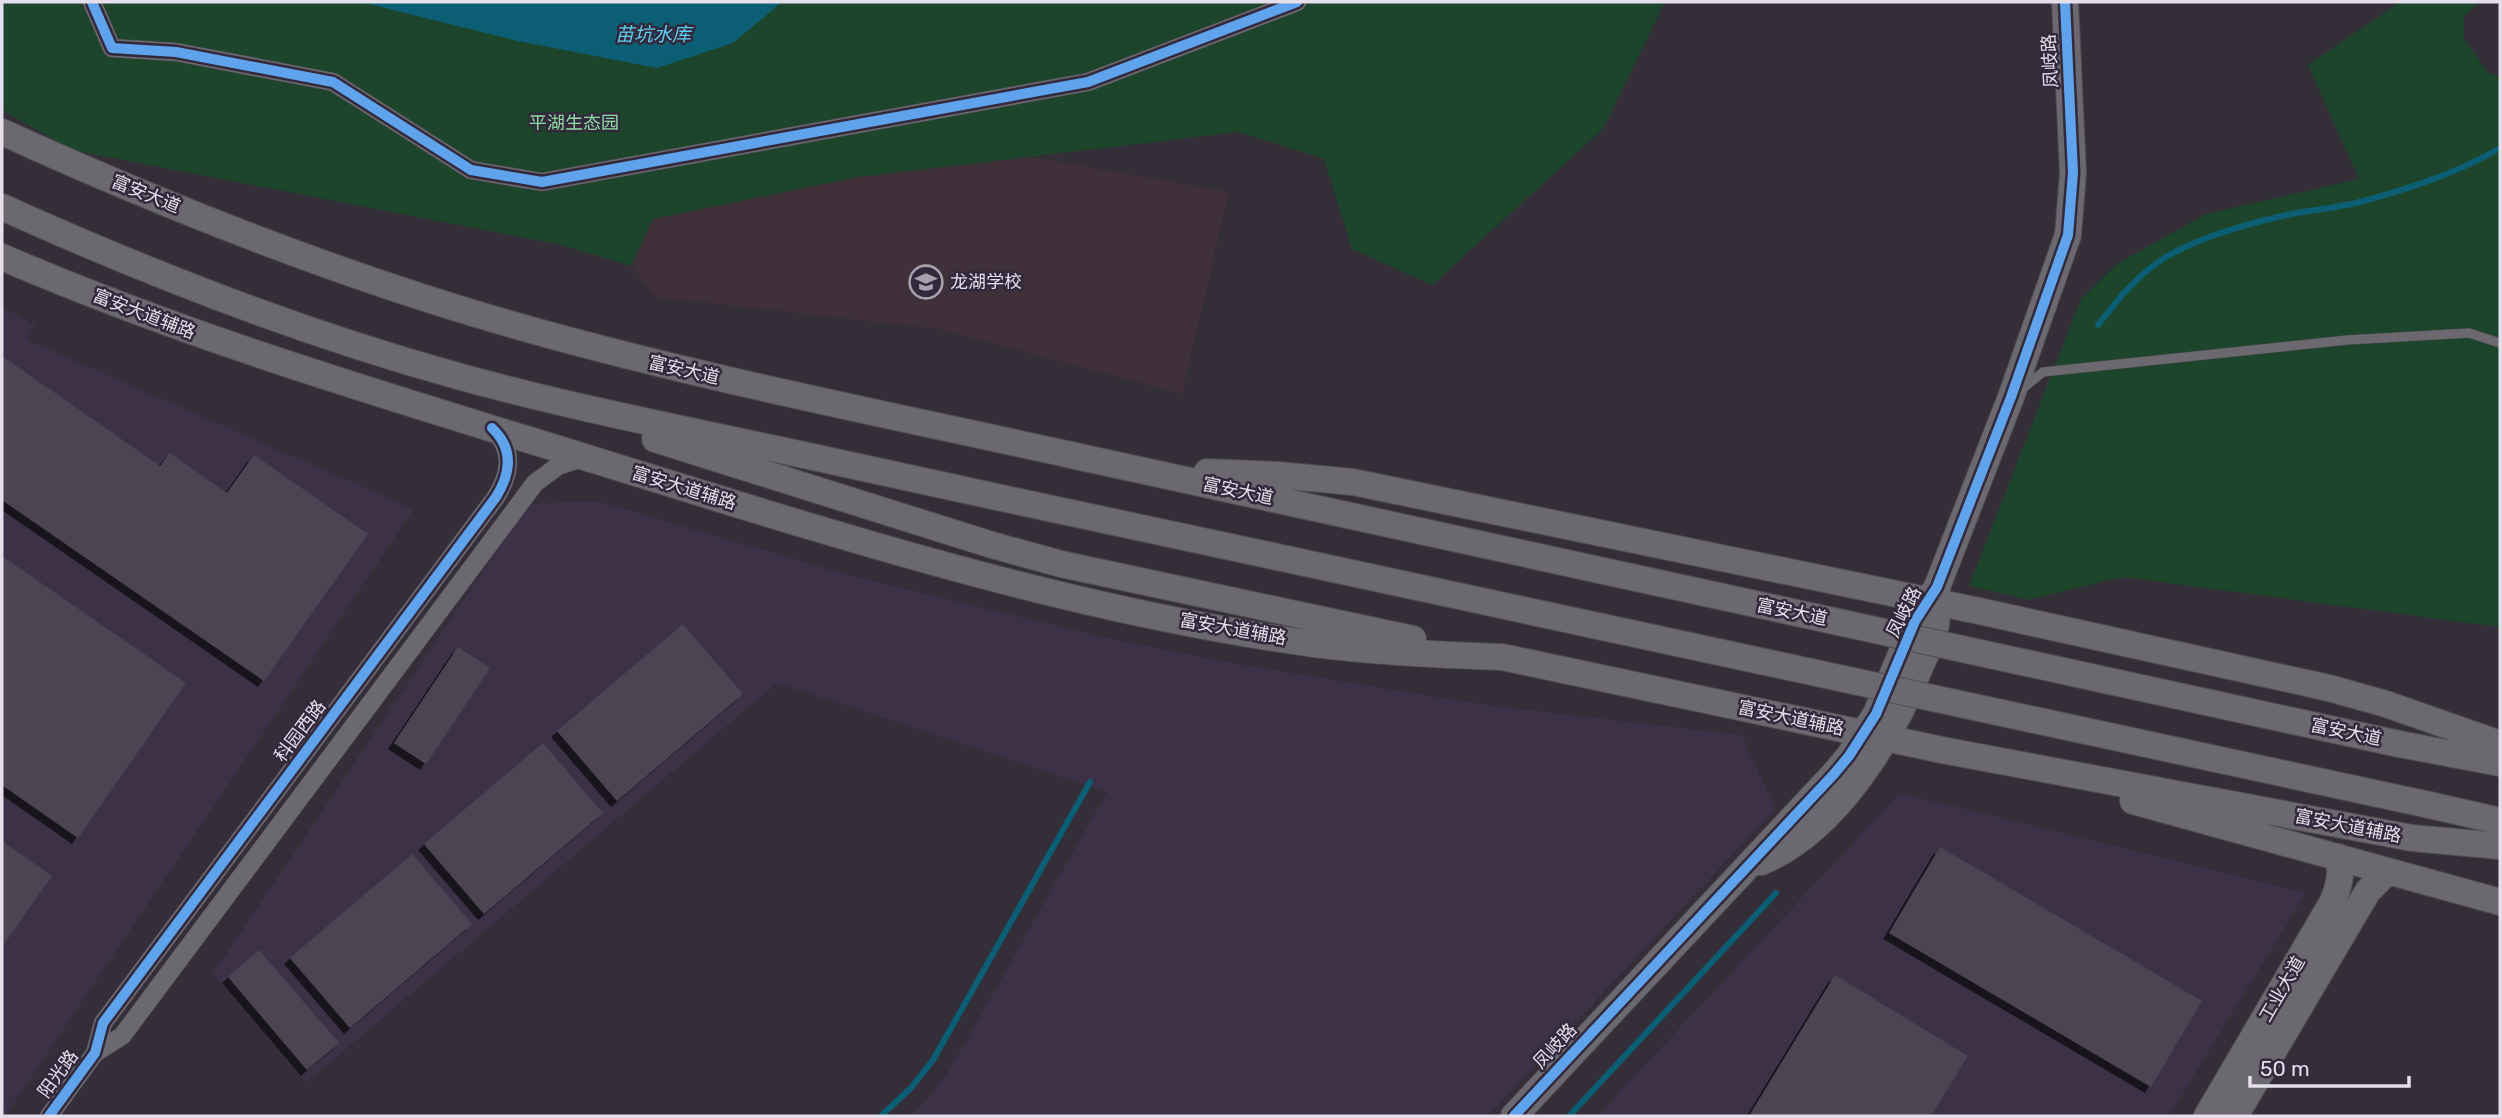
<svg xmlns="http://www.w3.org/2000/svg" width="2502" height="1118" font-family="Rubik,'Noto Sans SC',sans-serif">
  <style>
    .built { fill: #3c3147 }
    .education { fill: #3f303a }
    .green { fill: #1d452b }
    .water { fill: #0c5e74 }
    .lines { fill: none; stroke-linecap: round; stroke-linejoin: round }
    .stream { stroke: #0c5e74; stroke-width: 6 }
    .building { fill: #4b4452; filter: url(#shadow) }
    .lane-casing { stroke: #4f4c54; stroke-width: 10 }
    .street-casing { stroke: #4f4c54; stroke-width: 19 }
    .secondary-casing { stroke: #4f4c54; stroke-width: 28 }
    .lane { stroke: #6b686f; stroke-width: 9 }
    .street { stroke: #6b686f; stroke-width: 18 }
    .secondary { stroke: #6b686f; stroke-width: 26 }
    .secondary-bridge-casing { stroke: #4f4c54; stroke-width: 28; stroke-linecap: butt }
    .secondary-bridge { stroke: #6b686f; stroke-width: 26 }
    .cycleway-casing { stroke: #322a3c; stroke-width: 15 }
    .cycleway { stroke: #60a3ed; stroke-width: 10 }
    .labels { text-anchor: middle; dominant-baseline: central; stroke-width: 5; stroke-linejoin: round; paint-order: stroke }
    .street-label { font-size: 18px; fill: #e4dfeb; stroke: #322a3c }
    .park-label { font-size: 18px; fill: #8ddba1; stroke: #322a3c }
    .poi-label { font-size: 18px; fill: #e4dfeb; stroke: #322a3c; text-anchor: start }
    .water-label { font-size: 19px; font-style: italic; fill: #5fd0f3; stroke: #322a3c }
  </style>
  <defs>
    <filter id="shadow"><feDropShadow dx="-6" dy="6" stdDeviation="0" flood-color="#0009"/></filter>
  </defs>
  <rect width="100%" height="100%" fill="#332e38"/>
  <!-- built -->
  <path class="built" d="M 2,307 L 35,325 L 27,340 L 414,509 L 5,1116 L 2,1116 Z
    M 597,501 L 849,575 L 1103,637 L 1232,663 L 1486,705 L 1742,735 L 1775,809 L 1488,1116 L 909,1116 L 926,1101 L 949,1071 L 1107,792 L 777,683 L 306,1083 L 213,974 L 528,504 Z
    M 1900,793 L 2306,893 L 2169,1116 L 1597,1116 Z"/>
  <!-- education -->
  <path class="education" d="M 1032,157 L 1229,192 L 1182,394 L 939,329 L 656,297 L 631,266 L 652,219 L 859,177 Z"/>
  <!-- green -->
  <path class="green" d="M 2,2 L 1665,2 L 1603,129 L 1432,285 L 1352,249 L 1324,159 L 1239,132 L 859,177 L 653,219 L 631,266 L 562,245 L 72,150 L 2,110 Z
    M 2400,2 L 2480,2 L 2464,16 L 2464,39 L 2488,73 L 2500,77 L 2500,627 L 2122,577 L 2029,600 L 1969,586 L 2081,299 L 2117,264 L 2206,214 L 2359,179 L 2308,65 Z"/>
  <!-- water -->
  <path class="water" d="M 361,2 L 782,2 L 733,43 L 657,68 L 518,41 Z"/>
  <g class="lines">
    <!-- stream -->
    <path class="stream" d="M 2098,325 C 2118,299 2138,274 2166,257 C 2200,237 2243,225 2282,216 C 2306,210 2331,209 2356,203 C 2405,190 2456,174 2500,148
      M 881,1116 L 911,1088 L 933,1060 L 1090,782
      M 1569,1116 L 1776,893"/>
  </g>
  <!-- building -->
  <path class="building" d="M 2,356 L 160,466 L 170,453 L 227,493 L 254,455 L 368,534 L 264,681 L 2,500 Z
    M 2,556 L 186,683 L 78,838 L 2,785 Z
    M 683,624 L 743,694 L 617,801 L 557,731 Z
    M 458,647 L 490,668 L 426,764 L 394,743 Z
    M 543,743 L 603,813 L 484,914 L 424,844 Z
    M 2,841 L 52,876 L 2,947 Z
    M 1940,847 L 2202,1001 L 2151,1087 L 1889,933 Z
    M 412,854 L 472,924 L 350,1028 L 290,958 Z
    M 259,950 L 339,1043 L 307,1070 L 228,977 Z
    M 1835,975 L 1968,1056 L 1931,1116 L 1749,1116 Z"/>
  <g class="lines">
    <defs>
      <path id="lane" d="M 2021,390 L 2043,372 L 2347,340 L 2469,333 L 2500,343"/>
      <path id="street" d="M 92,2 L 112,48 L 176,52 L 333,82 L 471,170 L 542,182 L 1088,82 L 1297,2
        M 95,1053 L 122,1036 L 535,483 L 558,466 L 582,458
        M 49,1116 L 95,1053 L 103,1023 L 496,497 C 511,473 514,449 492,428"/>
      <path id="secondary" d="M 2,132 C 169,208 341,276 517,326 C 700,378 886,414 1071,455 C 1283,501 1494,547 1705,593
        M 2,207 C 148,273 300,332 454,375 C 565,406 678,428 790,452 C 949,487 1109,521 1268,555
        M 2,257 C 194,340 394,398 594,460 C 830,533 1068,610 1314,644 C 1376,652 1439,655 1502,657 L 1942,750 L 2412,838 L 2500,846
        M 655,439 L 992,545 L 1061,564 L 1413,639
        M 1207,472 L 1278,475 L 1353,482 L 1979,611 L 2329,688 L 2386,704 L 2500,744
        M 2399,744 L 2500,763
        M 2133,801 L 2500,902
        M 2425,804 L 2500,821
        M 1761,862 C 1836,831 1893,737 1921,665 C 1926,653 1934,638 1936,625 C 1938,612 1938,600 1937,587
        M 1514,1116 L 1834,774 L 1849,756 L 1876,714 L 1915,621 L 1937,587 L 2011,397 L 2068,235 L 2073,173 L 2065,2
        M 2207,1116 L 2332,903 C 2339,887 2342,874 2339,857
        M 2235,1116 L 2368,891 L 2388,871"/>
    </defs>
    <!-- lane casing -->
    <use href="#lane" class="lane-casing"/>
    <!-- street casing -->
    <use href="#street" class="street-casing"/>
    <!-- secondary casing -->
    <use href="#secondary" class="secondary-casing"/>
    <!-- lane -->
    <use href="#lane" class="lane"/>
    <!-- street -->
    <use href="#street" class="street"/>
    <!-- secondary -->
    <use href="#secondary" class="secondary"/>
    <defs>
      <path id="secondary-bridge" d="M 1268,555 L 2425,804
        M 1705,593 L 2399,744"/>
    </defs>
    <!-- secondary-bridge casing -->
    <use href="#secondary-bridge" class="secondary-bridge-casing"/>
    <!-- secondary-bridge -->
    <use href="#secondary-bridge" class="secondary-bridge"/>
    <defs>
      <path id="cycleway" d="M 92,2 L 112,48 L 176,52 L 333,82 L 471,170 L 542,182 L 1088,82 L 1297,2
        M 49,1116 L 95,1053 L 103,1023 L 496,497 C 511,473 514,449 492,428
        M 1514,1116 L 1834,774 L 1849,756 L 1876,714 L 1915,621 L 1937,587 L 2011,397 L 2068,235 L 2073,173 L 2065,2"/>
    </defs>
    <!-- cycleway casing -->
    <use href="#cycleway" class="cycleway-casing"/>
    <!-- cycleway -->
    <use href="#cycleway" class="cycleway"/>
  </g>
  <!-- icons -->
  <defs>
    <symbol id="school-ring" viewBox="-11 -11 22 22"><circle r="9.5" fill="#322a3c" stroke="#a6a1ac" stroke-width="1.5"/><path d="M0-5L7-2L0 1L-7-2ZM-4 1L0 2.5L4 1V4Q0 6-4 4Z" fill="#a6a1ac"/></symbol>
  </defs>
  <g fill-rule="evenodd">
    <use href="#school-ring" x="907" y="263" width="38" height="38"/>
  </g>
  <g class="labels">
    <!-- street labels -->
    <g class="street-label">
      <text transform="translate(2050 61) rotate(-93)">凤岐路</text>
      <text transform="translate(146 194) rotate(22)">富安大道</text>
      <text transform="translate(144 314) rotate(21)">富安大道辅路</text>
      <text transform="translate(684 370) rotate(13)">富安大道</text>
      <text transform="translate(684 488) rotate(17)">富安大道辅路</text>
      <text transform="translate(1238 491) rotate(12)">富安大道</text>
      <text transform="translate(1792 612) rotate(12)">富安大道</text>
      <text transform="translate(1904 612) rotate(-63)">凤岐路</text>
      <text transform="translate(1233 629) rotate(10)">富安大道辅路</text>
      <text transform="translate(1791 718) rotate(12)">富安大道辅路</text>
      <text transform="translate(300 731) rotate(-53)">科园西路</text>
      <text transform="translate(2346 732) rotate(12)">富安大道</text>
      <text transform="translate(2348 826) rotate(11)">富安大道辅路</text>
      <text transform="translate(2282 989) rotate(-60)">工业大道</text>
      <text transform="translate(1555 1046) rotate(-47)">凤岐路</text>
      <text transform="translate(58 1074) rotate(-54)">阳光路</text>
    </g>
    <!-- park labels -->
    <g class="park-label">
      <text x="574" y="123">平湖生态园</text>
    </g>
    <!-- poi labels -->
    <g class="poi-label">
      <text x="950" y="282">龙湖学校</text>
    </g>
    <!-- water labels -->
    <g class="water-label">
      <text x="653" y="34">苗坑水库</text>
    </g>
  </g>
  <!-- border -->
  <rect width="2502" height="1118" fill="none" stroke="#e4dfeb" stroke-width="7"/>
  <!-- scale -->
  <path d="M2250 1076v10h159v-10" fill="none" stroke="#e4dfeb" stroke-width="3.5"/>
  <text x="2260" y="1076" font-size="21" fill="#e4dfeb" stroke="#322a3c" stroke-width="5" paint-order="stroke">50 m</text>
</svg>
